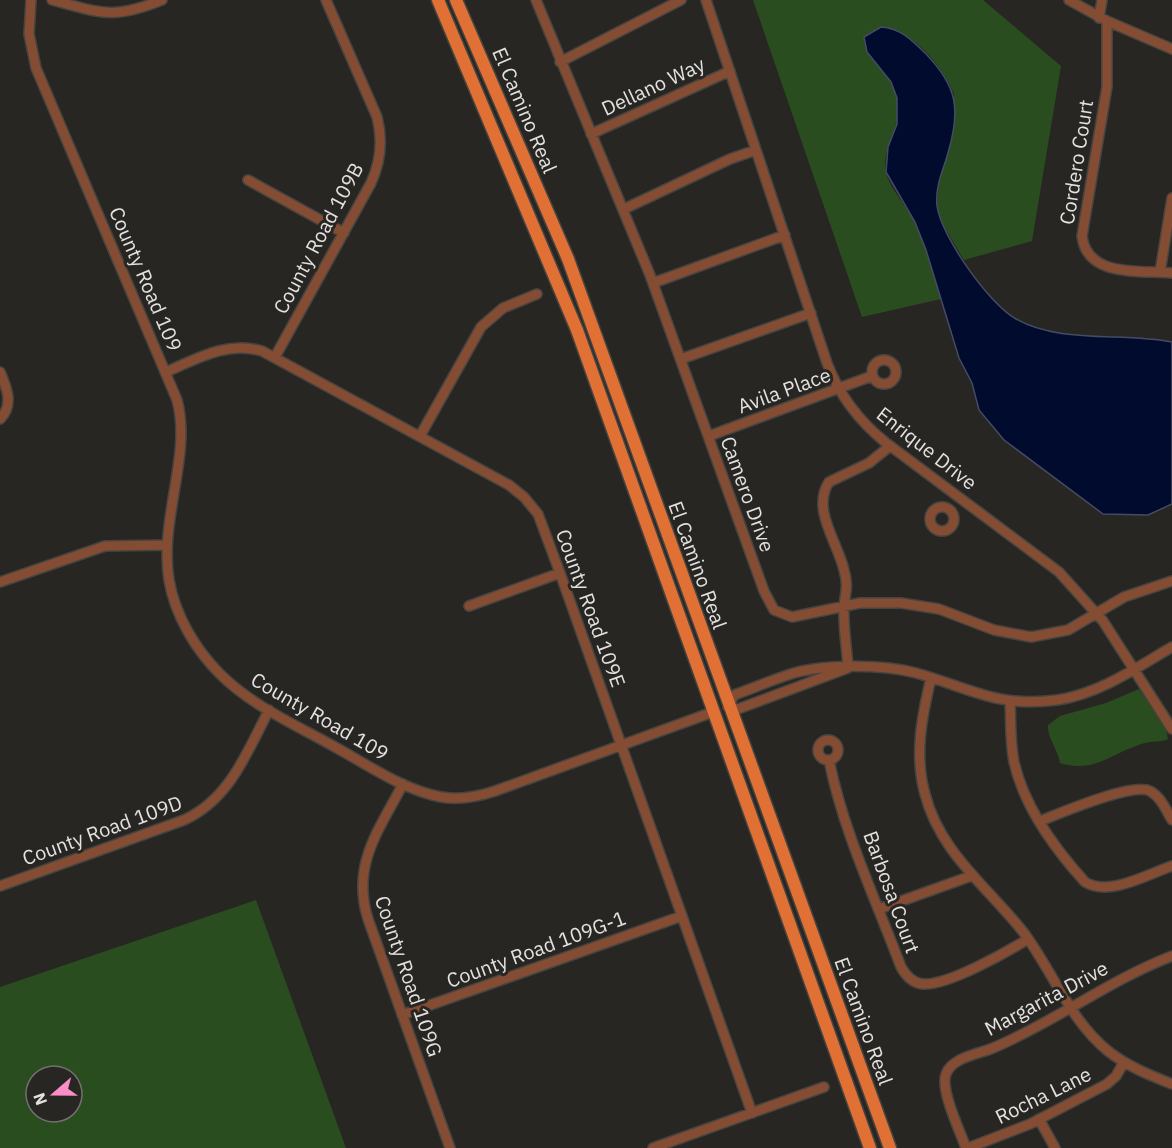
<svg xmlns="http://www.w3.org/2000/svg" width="1172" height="1148" font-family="'IBM Plex Sans',sans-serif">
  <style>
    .green { fill: #2a4d20; fill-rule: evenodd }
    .water { fill: #000b2e; stroke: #444c64; stroke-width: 1.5 }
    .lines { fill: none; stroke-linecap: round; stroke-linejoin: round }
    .minor-casing { stroke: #454441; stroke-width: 12 }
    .major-casing { stroke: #454441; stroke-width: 15 }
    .minor { stroke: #844d33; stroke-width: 9 }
    .major { stroke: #e17035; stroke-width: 12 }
    .labels { text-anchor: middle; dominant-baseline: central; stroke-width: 6; stroke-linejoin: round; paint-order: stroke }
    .street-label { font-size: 20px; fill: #e4e2e1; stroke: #272623 }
  </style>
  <rect width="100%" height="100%" fill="#272623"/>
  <!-- green -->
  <path class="green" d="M 753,0 L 983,0 L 1061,66 L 1032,241 L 964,260 L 939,218 L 937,204 L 940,172 L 948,152 L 954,94 C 943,65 897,8 864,37 C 870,60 890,74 897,97 C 905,123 880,147 886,173 C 890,189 906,205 914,221 C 926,245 933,273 941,299 L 862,317 Z
    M 1139,689 L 1166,729 L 1168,739 C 1162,742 1157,741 1150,742 C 1117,748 1097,775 1060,763 C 1058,749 1047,738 1048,725 L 1060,716 L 1106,703 Z
    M 256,900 L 346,1148 L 0,1148 L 0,987 ZM 36,1076 L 72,1076 L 72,1112 L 36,1112 Z"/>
  <!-- water -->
  <path class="water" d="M 881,27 C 900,28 912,40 926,54 C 957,86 961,109 948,153 C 943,171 935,186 937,206 C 941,236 989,304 1016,319 C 1059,344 1124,332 1172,342 L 1172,504 L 1148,515 L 1103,514 L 1004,440 L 979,410 L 972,383 L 959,358 L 926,250 L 915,222 L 886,172 L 888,147 L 897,124 L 897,98 L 891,82 L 867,52 L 864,37 Z"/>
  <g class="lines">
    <defs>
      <path id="minor" d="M 31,0 L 29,34 L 36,68 L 177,400 C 192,455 159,519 169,580 C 175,615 195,649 220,674 C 252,706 296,725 335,747 C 368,765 403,790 441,797 C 459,800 477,797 495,791 L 713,712
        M 52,0 C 102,13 112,20 162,0
        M 536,0 L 650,275 L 764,591 L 774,610 L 792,617 L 860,603 L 901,603 L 939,609 L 994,630 L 1031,637 L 1068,630 L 1124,597 L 1172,581
        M 706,0 L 827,363 C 839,395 858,420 885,442 L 1059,572 L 1103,621 L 1172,729
        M 1069,0 L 1107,21 L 1172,49
        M 1099,18 L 1102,0
        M 1107,21 L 1107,87 L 1082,236 C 1087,278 1140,270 1172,273
        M 560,62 L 681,0
        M 591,134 L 730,71
        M 248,180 L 344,233
        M 624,209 L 730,159 L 756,150
        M 1160,272 L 1172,198
        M 653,283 L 785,235
        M 275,357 L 371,183 C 381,161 383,140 377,117 L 326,0
        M 681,359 L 811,313
        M872 372a12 12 0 1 1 24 0a12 12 0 1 1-24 0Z
        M 0,372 C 7,388 14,405 0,419
        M 166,372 C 198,358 227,341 262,351 L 509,485 L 524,497 L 538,514 L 560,573 L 752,1113
        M 420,436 L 481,327 L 503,308 L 537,294
        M 709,436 L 872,376
        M930 519a12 12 0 1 1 24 0a12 12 0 1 1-24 0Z
        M 0,582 L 105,546 L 167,545
        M 469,606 L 560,573
        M 848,668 L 738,709 L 728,707 L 734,695 C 754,688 774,679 794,673 C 826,664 883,664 916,673 C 970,688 997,708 1057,700 C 1099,694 1136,668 1172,647
        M 848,668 C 847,648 843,627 844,607 C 845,592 849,588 844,570 C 838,543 811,509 829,482 L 869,463 L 890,446
        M 931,678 C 922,716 914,755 925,794 C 940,853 988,887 1024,933 C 1053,972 1069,1019 1108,1051 C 1127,1066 1149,1075 1172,1084
        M 1010,701 C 1011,721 1010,742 1014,762 C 1024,806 1055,849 1085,882 C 1109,897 1148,874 1172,866
        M818 750a10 10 0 1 1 20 0a10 10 0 1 1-20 0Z
        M 829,760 C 843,831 876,900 901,967 C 906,976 912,983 923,984 C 947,986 1007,952 1028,939
        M 403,784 C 379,830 351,865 368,919 L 450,1148
        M 1040,821 C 1061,813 1132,782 1150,791 C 1161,797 1166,810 1172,820
        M 0,886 L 184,820 C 230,799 247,752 269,710
        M 879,909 L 971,876
        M 402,1015 L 682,916
        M 1039,1119 L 1055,1148
        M 653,1148 L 824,1087
        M 966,1148 C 960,1131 940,1090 946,1074 C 952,1057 979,1054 993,1048 C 1055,1022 1109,980 1172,956
        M 968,1148 L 1030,1124 L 1107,1084 L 1116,1076 L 1124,1062"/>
      <path id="major" d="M 438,0 L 577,330 L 870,1148
        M 456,0 L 568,259 L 890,1148"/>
    </defs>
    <!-- minor casing -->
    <use href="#minor" class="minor-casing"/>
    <!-- major casing -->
    <use href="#major" class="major-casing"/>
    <!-- minor -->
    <use href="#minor" class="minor"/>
    <!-- major -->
    <use href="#major" class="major"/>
  </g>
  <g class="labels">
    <!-- street labels -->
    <g class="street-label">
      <text transform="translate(653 86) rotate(-25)">Dellano Way</text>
      <text transform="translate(525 110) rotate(67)">El Camino Real</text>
      <text transform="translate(1076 162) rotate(-81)">Cordero Court</text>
      <text transform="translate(318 238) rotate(-62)">County Road 109B</text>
      <text transform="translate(146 279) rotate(67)">County Road 109</text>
      <text transform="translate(784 390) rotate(-20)">Avila Place</text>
      <text transform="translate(927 448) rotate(38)">Enrique Drive</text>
      <text transform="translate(748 494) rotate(70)">Camero Drive</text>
      <text transform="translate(698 565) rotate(70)">El Camino Real</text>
      <text transform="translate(591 608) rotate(70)">County Road 109E</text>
      <text transform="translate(320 716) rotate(30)">County Road 109</text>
      <text transform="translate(102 830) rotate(-20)">County Road 109D</text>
      <text transform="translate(892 892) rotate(70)">Barbosa Court</text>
      <text transform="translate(536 949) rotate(-20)">County Road 109G-1</text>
      <text transform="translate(409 976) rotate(71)">County Road 109G</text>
      <text transform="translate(1046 998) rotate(-28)">Margarita Drive</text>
      <text transform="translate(864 1021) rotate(70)">El Camino Real</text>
      <text transform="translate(1043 1095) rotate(-26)">Rocha Lane</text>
    </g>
  </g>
  <!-- north arrow -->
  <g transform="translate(54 1094) rotate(250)"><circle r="28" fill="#272623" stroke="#73716f" stroke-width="1.5"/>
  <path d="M0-4.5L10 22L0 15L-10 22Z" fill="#fa8fc7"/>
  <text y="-9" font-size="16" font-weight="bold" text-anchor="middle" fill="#e4e2e1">N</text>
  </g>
</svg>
